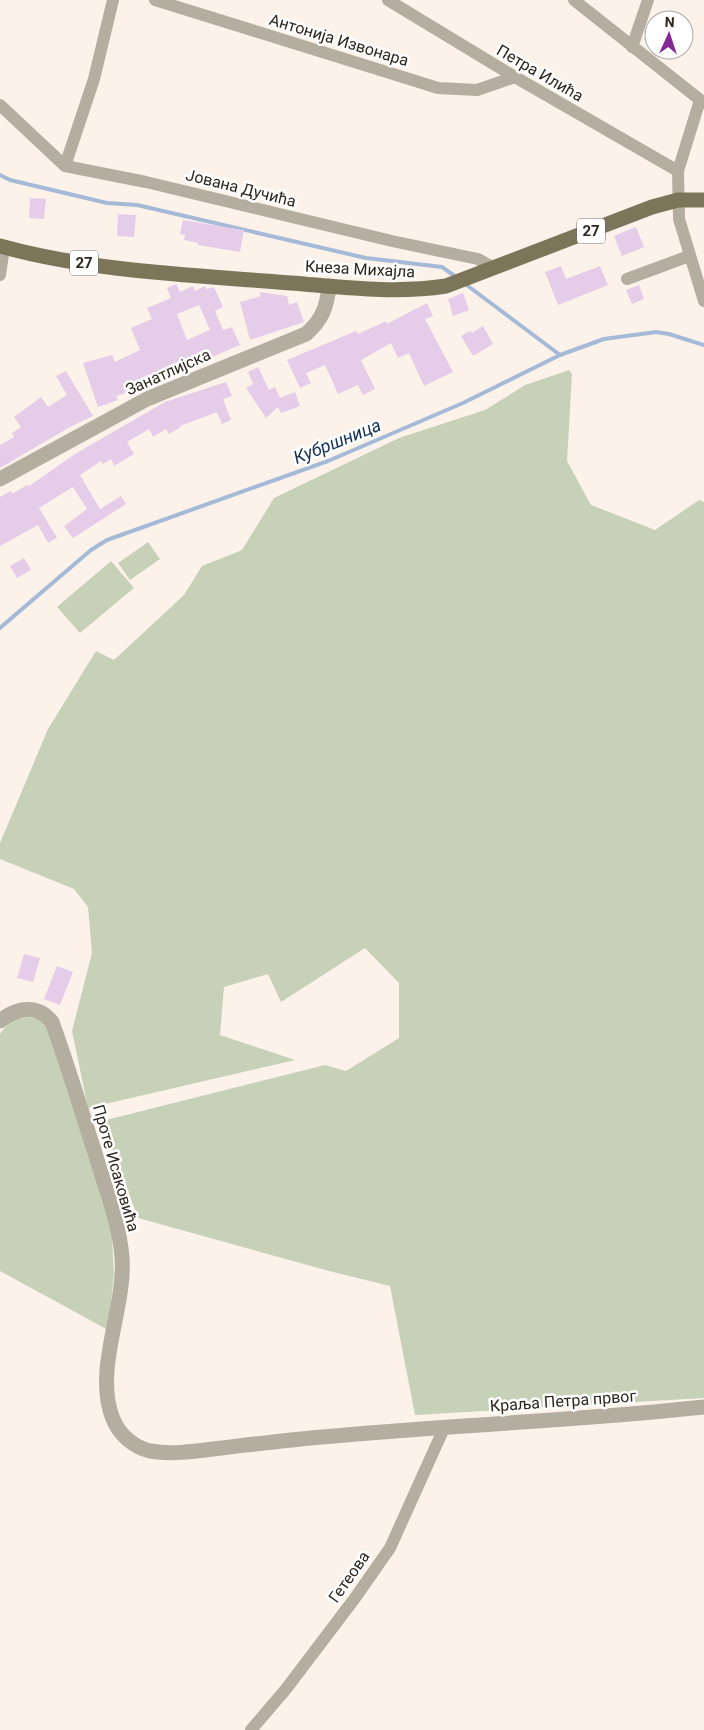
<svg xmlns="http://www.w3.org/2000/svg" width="704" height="1730" font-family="Roboto,sans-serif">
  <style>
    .green { fill: #c6d1b7 }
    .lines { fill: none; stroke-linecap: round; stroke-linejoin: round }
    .stream { stroke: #a4bad7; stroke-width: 4 }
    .building { fill: #e5cce9; fill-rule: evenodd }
    .minor { stroke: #b3aea0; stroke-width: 12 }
    .tertiary { stroke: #b3aea0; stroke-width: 15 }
    .primary { stroke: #7d755a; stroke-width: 15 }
    .labels { text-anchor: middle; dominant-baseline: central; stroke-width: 5; stroke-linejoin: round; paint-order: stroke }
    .shield { fill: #fff; stroke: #6d6762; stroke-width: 1 }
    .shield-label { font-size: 15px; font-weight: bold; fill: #2f261e }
    .street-label { font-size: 16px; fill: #2f261e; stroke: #fff }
    .water-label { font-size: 18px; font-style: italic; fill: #133258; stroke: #fff }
  </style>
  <rect width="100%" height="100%" fill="#fcf2ea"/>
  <!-- green -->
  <path class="green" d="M 569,370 L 572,374 L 567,461 L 591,505 L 655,530 L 699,500 L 704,502 L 704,1398 L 415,1415 L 390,1286 L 329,1271 L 138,1218 L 102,1121 L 325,1065 L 346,1071 L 399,1038 L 399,983 L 365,948 L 281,1002 L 268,974 L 224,987 L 220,1035 L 295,1060 L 88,1108 L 72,1031 L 92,953 L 88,907 L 74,889 L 0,859 L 0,843 L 48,729 L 96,651 L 114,660 L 184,595 L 202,566 L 242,550 L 274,498 L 399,438 L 485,410 L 525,385 Z
    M 148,542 L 160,559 L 130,580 L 118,563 Z
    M 111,561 L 134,588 L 80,633 L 57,607 Z
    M 26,1017 L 41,1019 L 52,1034 L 111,1220 L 114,1274 L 108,1330 L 0,1271 L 0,1034 L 11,1019 Z"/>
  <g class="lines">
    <!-- stream -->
    <path class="stream" d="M 0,175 L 10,180 L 107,203 L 137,205 L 366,258 L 442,267 L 456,277
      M 464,283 L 560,355
      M 0,628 L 91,550 L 107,540 L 328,461 L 463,403 L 560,355 L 604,339 L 656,332 L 669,334 L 704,345"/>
  </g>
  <!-- building -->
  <path class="building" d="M 30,198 L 46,199 L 44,219 L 29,218 Z
    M 118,214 L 136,215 L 134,237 L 117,236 Z
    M 183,220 L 244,230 L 240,252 L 198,245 L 198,243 L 184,240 L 185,235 L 180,234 Z
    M 636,227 L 644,247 L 622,256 L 614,236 Z
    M 561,266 L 566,279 L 600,266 L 608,285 L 558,305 L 545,272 Z
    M 176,284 L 180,292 L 193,286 L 195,291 L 205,286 L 206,289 L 214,287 L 223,307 L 215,311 L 223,330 L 232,327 L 240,345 L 136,390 L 116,396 L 118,400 L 98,407 L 83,363 L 112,355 L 115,362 L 140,350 L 131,328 L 152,319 L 147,308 L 171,298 L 167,288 ZM 199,305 L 210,330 L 187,340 L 177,314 Z
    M 639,285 L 644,299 L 632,304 L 626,290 Z
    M 259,292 L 287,296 L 289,305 L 297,302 L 304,322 L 250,340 L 240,302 L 261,296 Z
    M 463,293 L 469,310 L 453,316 L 448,299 Z
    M 427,303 L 433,316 L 425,319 L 453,372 L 424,386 L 409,353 L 398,358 L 391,343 L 361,360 L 375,389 L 363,395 L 358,385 L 338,394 L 325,365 L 306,373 L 311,383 L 300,388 L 287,360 L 356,331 L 358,334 L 386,321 L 387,324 Z
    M 483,326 L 493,344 L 473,356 L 461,336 L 470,331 L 472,333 Z
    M 258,367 L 269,390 L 275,387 L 280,398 L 295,392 L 300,406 L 281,413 L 278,407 L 266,418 L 246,388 L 253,384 L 248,372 Z
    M 66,371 L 93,416 L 70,427 L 0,468 L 0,445 L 14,437 L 12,433 L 21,427 L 14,417 L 41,397 L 48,407 L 67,395 L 56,376 Z
    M 226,382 L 232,396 L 223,399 L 231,420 L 222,424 L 217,412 L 180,426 L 181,427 L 169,434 L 166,429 L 153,437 L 149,429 L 127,442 L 134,454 L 114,466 L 111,459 L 103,464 L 101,461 L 80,475 L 100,509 L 121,496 L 126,504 L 73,538 L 64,526 L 87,509 L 73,487 L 39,508 L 57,538 L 48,543 L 38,525 L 0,546 L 0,497 L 11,491 L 12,494 L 27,485 L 29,486 L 75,454 L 165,402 Z
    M 24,558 L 31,570 L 17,578 L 10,566 Z
    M 24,954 L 40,958 L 33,982 L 17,978 Z
    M 57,966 L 73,972 L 60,1005 L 44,999 Z"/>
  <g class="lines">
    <!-- minor -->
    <path class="minor" d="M 155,0 L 438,88 L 477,90 L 515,77
      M 388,0 L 515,77 L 678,171
      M 574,0 L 704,103
      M 632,47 L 648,0
      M 700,100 L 678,171 L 679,219 L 704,301
      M 0,105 L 65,166 L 146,182 L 392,241 L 478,259 L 494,268
      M 65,166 L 94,79 L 113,0
      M 0,275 L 4,247
      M 627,279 L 689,256
      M 251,1730 L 286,1689 L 355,1598 L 390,1548 L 445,1426"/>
    <!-- tertiary -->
    <path class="tertiary" d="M 0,479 L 147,399 L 306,334 C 322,320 327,307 329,286
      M 0,1021 C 16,1008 37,1003 52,1022 C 68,1066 81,1110 95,1153 C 105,1187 119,1221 122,1257 C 126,1308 93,1370 113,1419 C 119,1434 133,1447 150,1451 C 173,1455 197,1451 221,1448 C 255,1444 288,1440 322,1437 C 449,1425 577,1421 704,1407"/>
    <!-- primary -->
    <path class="primary" d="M 0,246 C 94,272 194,275 291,283 C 342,287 395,294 446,286 L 652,207 L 678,200 L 704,200"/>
  </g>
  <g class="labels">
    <!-- shield labels -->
    <g class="shield">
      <rect x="577" y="218.5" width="28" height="25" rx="4"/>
      <rect x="70" y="250.5" width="28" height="25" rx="4"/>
    </g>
    <g class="shield-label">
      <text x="591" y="231">27</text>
      <text x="84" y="263">27</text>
    </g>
    <!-- street labels -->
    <g class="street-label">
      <text transform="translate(339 40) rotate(17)">Антонија Извонара</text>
      <text transform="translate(540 73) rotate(30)">Петра Илића</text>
      <text transform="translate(241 188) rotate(14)">Јована Дучића</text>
      <text transform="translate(360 269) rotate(3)">Кнеза Михајла</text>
      <text transform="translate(168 372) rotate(-24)">Занатлијска</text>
      <text transform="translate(116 1168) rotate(74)">Проте Исаковића</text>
      <text transform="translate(563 1401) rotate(-4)">Краља Петра првог</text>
      <text transform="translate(349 1577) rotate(-55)">Гетеова</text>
    </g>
    <!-- water labels -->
    <g class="water-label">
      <text transform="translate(337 441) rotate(-22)">Кубршница</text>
    </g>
  </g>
  <!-- north arrow -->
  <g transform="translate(669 35) rotate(3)"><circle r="24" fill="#ffffff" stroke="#aca8a5"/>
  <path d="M0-4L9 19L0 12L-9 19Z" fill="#832995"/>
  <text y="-8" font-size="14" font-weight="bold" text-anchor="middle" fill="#2f261e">N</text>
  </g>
</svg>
